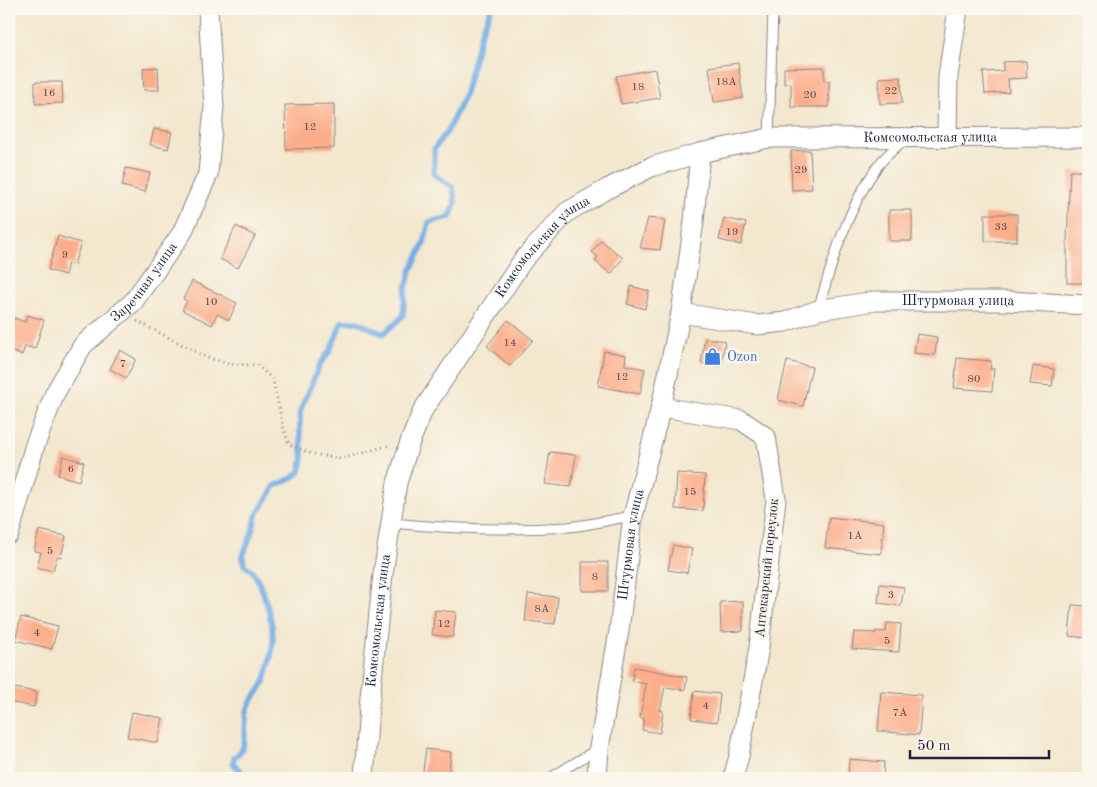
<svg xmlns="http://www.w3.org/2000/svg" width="1097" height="787" font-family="'Old Standard TT',serif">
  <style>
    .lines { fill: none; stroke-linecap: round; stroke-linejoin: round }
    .stream { stroke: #76afe6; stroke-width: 5.5 }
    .building { fill: #fcae8b }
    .service-casing { stroke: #8a8484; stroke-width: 11 }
    .minor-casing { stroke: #8a8484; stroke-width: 21 }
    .path { stroke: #8a8484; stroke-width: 3; stroke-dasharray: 1 4; stroke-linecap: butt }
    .service { stroke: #fff; stroke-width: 9 }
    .minor { stroke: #fff; stroke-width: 19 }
    .labels { text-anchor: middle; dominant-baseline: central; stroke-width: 5; stroke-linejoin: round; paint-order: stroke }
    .number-label { font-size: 11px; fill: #58454f }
    .street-label { font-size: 14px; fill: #22223b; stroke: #fbf7ec }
    .shop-label { font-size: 14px; fill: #366cbe; stroke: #fbf7ec; text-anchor: start }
  </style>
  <rect width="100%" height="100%" fill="#fbf7ec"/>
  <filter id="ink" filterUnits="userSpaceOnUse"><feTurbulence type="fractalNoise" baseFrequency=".02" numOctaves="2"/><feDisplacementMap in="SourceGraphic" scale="10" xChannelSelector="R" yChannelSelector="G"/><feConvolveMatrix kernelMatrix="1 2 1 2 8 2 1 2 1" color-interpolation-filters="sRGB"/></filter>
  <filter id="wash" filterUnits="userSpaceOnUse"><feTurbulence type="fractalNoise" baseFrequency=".0096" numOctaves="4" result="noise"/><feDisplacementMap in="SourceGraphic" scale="20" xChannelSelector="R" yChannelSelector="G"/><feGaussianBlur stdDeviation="1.12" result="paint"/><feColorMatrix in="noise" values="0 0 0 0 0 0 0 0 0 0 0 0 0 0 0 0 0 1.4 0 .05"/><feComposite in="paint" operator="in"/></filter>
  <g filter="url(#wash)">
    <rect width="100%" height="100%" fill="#f3e7ce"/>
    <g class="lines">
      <!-- stream -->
      <path class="stream" d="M 247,778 L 233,763 L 234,757 C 251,748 242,723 248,708 C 251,699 260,692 264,682 C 268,671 272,654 273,641 C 274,625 263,585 253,572 C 251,569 247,567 244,565 L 243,556 L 253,529 L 256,516 L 275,486 L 292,478 L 300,472 L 303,458 L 300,433 L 300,411 L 320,364 L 330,351 L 342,322 L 358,322 L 383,334 L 403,316 L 405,292 L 411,270 L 424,244 L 429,222 L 450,217 L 455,203 L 453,187 L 434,175 L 434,149 L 447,132 L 464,96 L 481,33 L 491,9"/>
    </g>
    <g id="blocks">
      <!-- building -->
      <path class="building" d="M 1026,61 L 1027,78 L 1008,79 L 1009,92 L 985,94 L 983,72 L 1003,71 L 1003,62 Z
        M 738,63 L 743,98 L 714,102 L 709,67 Z
        M 158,67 L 159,90 L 144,90 L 143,68 Z
        M 824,67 L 824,81 L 829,81 L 829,107 L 791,107 L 791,83 L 784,84 L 784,68 Z
        M 655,69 L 660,98 L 621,104 L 616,76 Z
        M 901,77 L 902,103 L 880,104 L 879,78 Z
        M 35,82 L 62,82 L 63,103 L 35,104 Z
        M 334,104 L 334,148 L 286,149 L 285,105 Z
        M 154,129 L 172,132 L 168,149 L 150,145 Z
        M 810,150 L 812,189 L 792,190 L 791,151 Z
        M 126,168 L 150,173 L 145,192 L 122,186 Z
        M 1070,171 L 1088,171 L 1088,283 L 1067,283 L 1067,240 Z
        M 889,210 L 912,210 L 912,241 L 889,241 Z
        M 985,214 L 1017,214 L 1017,241 L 985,241 Z
        M 648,218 L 665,220 L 660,250 L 640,248 Z
        M 724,218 L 746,223 L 741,245 L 719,240 Z
        M 236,226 L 255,236 L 238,268 L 220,259 Z
        M 58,236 L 81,243 L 74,265 L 68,263 L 65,275 L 48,270 Z
        M 601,240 L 623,258 L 611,274 L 595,261 L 598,257 L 592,252 Z
        M 192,281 L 237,303 L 229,320 L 217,314 L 212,325 L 182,310 L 187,301 L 183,299 Z
        M 631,286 L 649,291 L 645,309 L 627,304 Z
        M 27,315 L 44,320 L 35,349 L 25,346 L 22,355 L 9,351 L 9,336 L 14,318 L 25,322 Z
        M 508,320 L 533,340 L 510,366 L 487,346 Z
        M 917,334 L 937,337 L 935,355 L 914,353 Z
        M 705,338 L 725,341 L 721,366 L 701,363 Z
        M 120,350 L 136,359 L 126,378 L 110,369 Z
        M 604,351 L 626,355 L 625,365 L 645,369 L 640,394 L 598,386 Z
        M 957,358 L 991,361 L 990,369 L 994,369 L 992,391 L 954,388 Z
        M 787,361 L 812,367 L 803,406 L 778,400 Z
        M 1033,366 L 1054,369 L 1052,386 L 1030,384 Z
        M 550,452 L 576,455 L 571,487 L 545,484 Z
        M 63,456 L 84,462 L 79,481 L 58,475 Z
        M 677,473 L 705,475 L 703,511 L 675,509 Z
        M 829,517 L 884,523 L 881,554 L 825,548 Z
        M 39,530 L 66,536 L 61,557 L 57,556 L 53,571 L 37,567 L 41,552 L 34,551 Z
        M 673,545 L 692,549 L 687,573 L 668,570 Z
        M 582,562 L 608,562 L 608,591 L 582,591 Z
        M 880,584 L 904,587 L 901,606 L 878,603 Z
        M 528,594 L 558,597 L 555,624 L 525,621 Z
        M 743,601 L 743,631 L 721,632 L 720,602 Z
        M 1072,605 L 1088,606 L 1088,638 L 1069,636 Z
        M 435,610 L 456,612 L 453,637 L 432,635 Z
        M 21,617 L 58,626 L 52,649 L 15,640 Z
        M 887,623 L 901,624 L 899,652 L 852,649 L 854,632 L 876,633 L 876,631 L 886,632 Z
        M 634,667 L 687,677 L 685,690 L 665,687 L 660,710 L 663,711 L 660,733 L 642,730 L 644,718 L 640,718 L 646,684 L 632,681 Z
        M 9,687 L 37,692 L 34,707 L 9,702 Z
        M 694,691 L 720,694 L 717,722 L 691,719 Z
        M 881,692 L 922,695 L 919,735 L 878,731 Z
        M 132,712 L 163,718 L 158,743 L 127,737 Z
        M 426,749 L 451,752 L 448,778 L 422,778 Z
        M 849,759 L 884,762 L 883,778 L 848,778 Z"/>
    </g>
  </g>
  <g filter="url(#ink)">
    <use href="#blocks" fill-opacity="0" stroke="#8a8484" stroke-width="1"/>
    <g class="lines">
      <defs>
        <path id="service" d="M 769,138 L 773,9
          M 818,310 C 832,262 847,209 877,167 C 884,157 895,148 904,140
          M 392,523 C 451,529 509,531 568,527 C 590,525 612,519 633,516
          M 550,778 L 599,748"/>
        <g id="minor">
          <path d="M 947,137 L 948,76 L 958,9"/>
          <path id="s1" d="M 681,313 L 757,325 L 785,322 L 818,310 L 875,301 L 1006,301 L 1088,305"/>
          <path d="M 661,407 L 741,420 L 766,437 L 776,499 L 759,648 L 739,756 L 733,778"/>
          <path id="s2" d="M 9,534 L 35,445 L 55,393 L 83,345 L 133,302 L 182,233 L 208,174 L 214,107 L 208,9"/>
          <path id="s3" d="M 364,778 L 369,707 L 383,574 L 397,483 L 410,442 L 423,410 L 523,260 L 567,212 L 607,189 L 651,167 L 700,153 L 769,138 L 1088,137"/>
          <path id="s4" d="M 597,778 L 599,748 L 619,631 L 633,516 L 661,407 L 681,313 L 694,221 L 700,153"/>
        </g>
      </defs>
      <!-- service casing -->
      <use href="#service" class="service-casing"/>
      <!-- minor casing -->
      <use href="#minor" class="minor-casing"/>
      <!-- path -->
      <path class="path" d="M 137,321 L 208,358 L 230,364 L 257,365 L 273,380 L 283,426 L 289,444 L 309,453 L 341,459 L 390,445"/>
      <!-- service -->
      <use href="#service" class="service"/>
      <!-- minor -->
      <use href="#minor" class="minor"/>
    </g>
  </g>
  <!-- icons -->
  <defs>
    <symbol id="shop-bare" viewBox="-9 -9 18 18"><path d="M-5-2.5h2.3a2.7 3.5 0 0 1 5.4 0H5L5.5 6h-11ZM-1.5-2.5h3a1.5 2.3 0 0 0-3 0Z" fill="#3f7fe0" stroke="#fbf7ec" stroke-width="2.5" paint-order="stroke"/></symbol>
  </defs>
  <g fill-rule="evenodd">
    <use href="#shop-bare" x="700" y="344" width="25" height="25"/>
  </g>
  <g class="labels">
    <!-- number labels -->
    <g class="number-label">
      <text x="726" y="82">18А</text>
      <text x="638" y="87">18</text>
      <text x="891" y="91">22</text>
      <text x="49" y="93">16</text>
      <text x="810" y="95">20</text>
      <text x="310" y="127">12</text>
      <text x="801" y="170">29</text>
      <text x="1001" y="227">33</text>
      <text x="732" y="232">19</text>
      <text x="65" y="255">9</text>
      <text x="211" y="302">10</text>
      <text x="510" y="343">14</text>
      <text x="123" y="364">7</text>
      <text x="622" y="377">12</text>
      <text x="974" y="379">80</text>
      <text x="71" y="469">6</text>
      <text x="690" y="492">15</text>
      <text x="855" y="536">1А</text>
      <text x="50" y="551">5</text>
      <text x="595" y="577">8</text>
      <text x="891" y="595">3</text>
      <text x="542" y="609">8А</text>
      <text x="444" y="624">12</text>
      <text x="37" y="633">4</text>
      <text x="887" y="641">5</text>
      <text x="706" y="706">4</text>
      <text x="900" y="713">7А</text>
    </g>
    <!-- street labels -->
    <g class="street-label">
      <text stroke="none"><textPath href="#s3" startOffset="998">Комсомольская улица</textPath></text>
      <text stroke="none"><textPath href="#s3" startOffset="578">Комсомольская улица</textPath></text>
      <text stroke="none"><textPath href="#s2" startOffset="292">Заречная улица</textPath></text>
      <text stroke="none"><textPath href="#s1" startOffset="281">Штурмовая улица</textPath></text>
      <text stroke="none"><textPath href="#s4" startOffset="236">Штурмовая улица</textPath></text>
      <text transform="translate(767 568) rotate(-84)">Аптекарский переулок</text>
      <text stroke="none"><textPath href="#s3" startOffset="158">Комсомольская улица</textPath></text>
    </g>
    <!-- shop labels -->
    <g class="shop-label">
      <text x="727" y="357">Ozon</text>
    </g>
  </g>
  <!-- margin -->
  <rect width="1097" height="787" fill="none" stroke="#fbf7ec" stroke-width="30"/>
  <!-- scale -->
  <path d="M910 750v8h139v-8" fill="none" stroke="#22223b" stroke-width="2.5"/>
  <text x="917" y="750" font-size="15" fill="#22223b" stroke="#fbf7ec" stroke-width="4" paint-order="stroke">50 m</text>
</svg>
